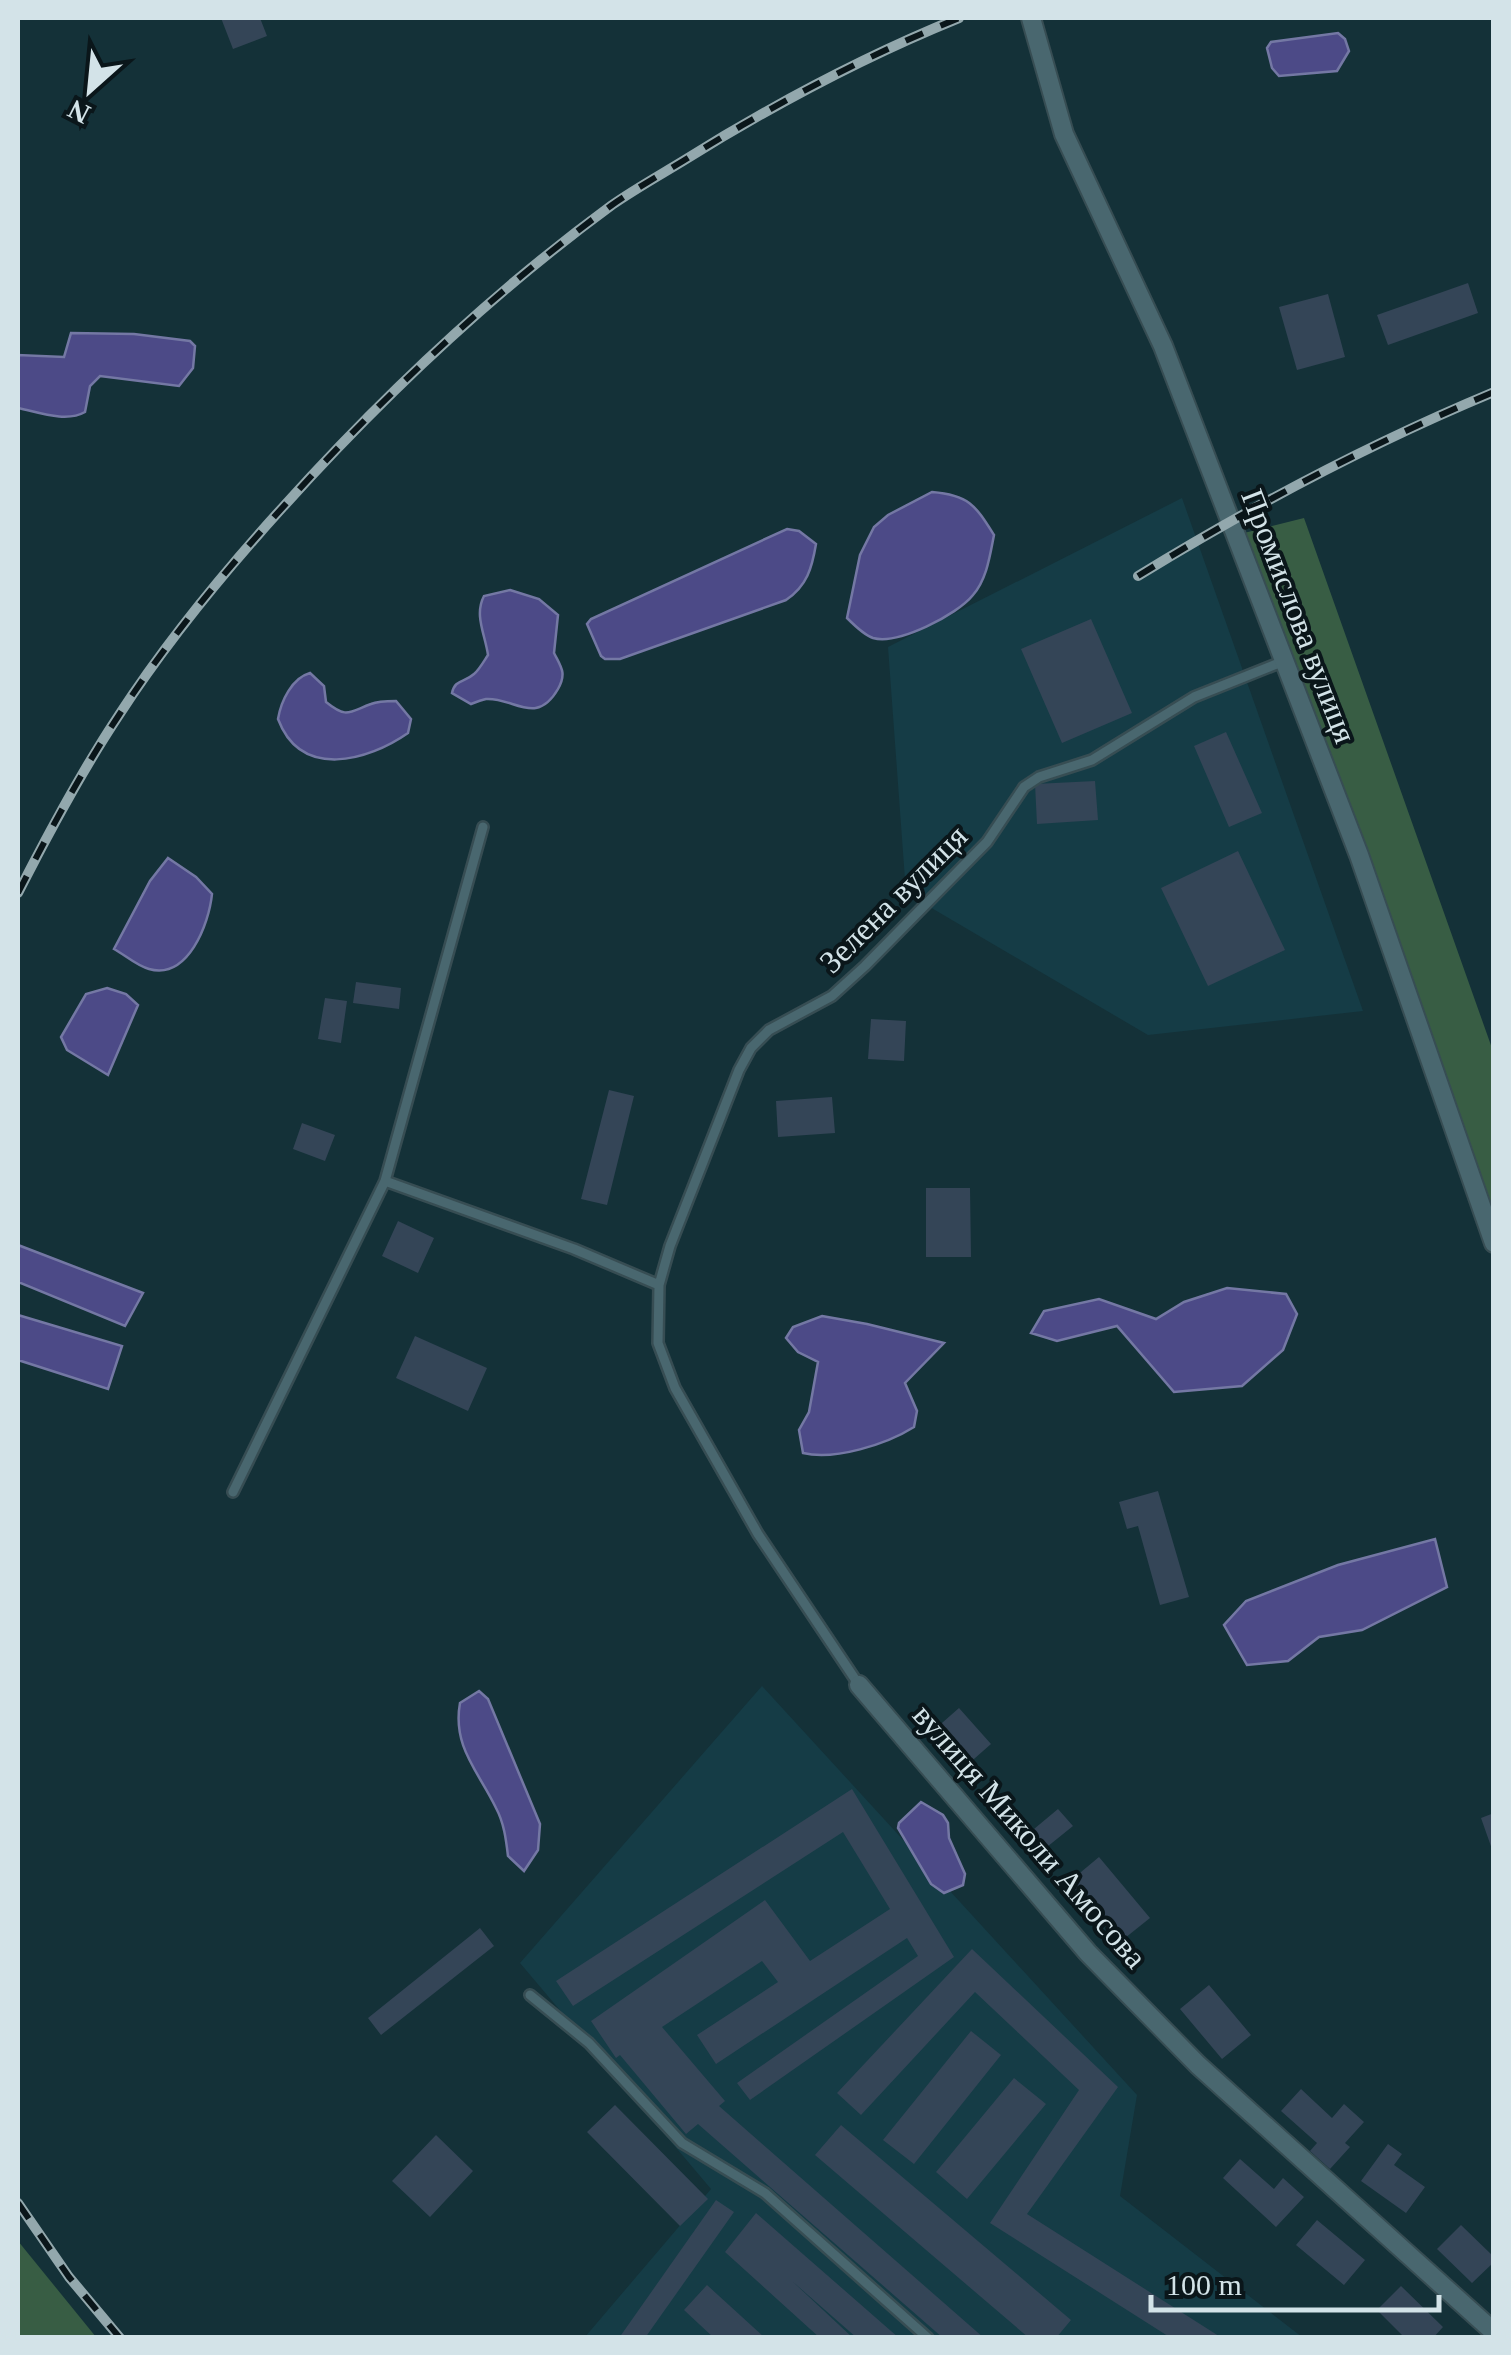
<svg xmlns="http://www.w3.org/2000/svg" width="1511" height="2355" font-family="'Times New Roman',serif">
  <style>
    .built { fill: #153c46 }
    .green { fill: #385d44 }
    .water { fill: #4c4a87; stroke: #7478a4; stroke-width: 2.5 }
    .building { fill: #344557 }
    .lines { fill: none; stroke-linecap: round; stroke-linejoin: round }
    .lane-casing { stroke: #374d53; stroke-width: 14 }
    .street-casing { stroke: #374d53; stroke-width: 22 }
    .lane { stroke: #49676f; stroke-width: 9 }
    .street { stroke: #49676f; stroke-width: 18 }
    .rail-casing { stroke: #93a8ad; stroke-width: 10 }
    .rail { stroke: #0a161a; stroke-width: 6; stroke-dasharray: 19; stroke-linecap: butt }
    .labels { text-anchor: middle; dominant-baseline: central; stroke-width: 8; stroke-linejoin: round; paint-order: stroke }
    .street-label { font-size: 32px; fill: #d3e3e8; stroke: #0a161a }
  </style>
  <rect width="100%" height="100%" fill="#143138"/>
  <!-- built -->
  <path class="built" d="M 1182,498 L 1363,1011 L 1148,1035 L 906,893 L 888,647 Z
    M 762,1686 L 1137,2095 L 1120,2196 L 1302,2337 L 585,2337 L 711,2189 L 520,1963 Z"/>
  <!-- green -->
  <path class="green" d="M 1304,518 L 1493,1051 L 1493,1212 L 1369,861 L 1244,533 Z
    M 18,2241 L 96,2337 L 24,2337 L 18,2334 Z"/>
  <!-- water -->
  <path class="water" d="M 1338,33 L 1345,39 L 1349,51 L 1337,71 L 1279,76 L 1272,68 L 1267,48 L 1271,42 Z
    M 71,333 L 134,334 L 190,341 L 195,346 L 193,368 L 179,386 L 100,376 L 90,386 L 85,412 C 66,423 38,412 18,408 L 18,355 L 64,357 Z
    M 932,492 C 969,495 975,505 994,535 C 990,555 987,579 973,595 C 957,615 898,645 873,638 C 864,635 854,625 847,618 L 860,555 L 874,527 L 888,515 Z
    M 787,529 L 799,531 L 816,544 C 812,568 807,586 786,600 L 620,659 L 605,659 L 601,656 L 587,624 L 591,619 Z
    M 510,590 L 539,599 L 558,615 L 554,653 C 561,667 567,673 558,689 C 536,727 514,697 486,699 C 481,700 476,702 471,704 L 452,693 C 455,679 464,683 474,674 C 479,670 484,661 488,655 C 485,634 474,615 484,596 Z
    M 310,673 L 324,686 L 326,702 C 347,719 349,712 371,704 C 378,701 388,701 396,701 L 411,719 L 408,733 C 368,761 301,780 278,719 C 281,701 292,678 310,673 Z
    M 168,858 L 196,877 L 212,894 C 209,924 188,980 149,969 C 137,966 125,955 114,949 L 150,881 Z
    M 107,988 L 126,994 L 138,1005 L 108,1075 L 67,1050 L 61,1037 L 86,994 Z
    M 18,1245 L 143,1293 L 125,1326 L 18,1282 Z
    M 1227,1288 L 1286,1294 L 1297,1314 L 1283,1350 L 1242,1386 L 1174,1392 L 1117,1326 L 1057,1341 L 1031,1333 L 1044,1311 L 1099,1299 L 1156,1319 L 1184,1302 Z
    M 18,1315 L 122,1346 L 108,1389 L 18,1360 Z
    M 822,1316 L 867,1324 L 944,1343 L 905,1383 L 917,1411 L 914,1427 C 887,1444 834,1461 803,1453 L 799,1430 L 809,1412 L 818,1362 L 798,1352 L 786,1338 L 793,1327 Z
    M 1435,1539 L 1447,1587 L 1362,1630 L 1319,1637 L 1288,1661 L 1247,1665 L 1224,1625 L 1246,1601 L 1338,1565 Z
    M 479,1691 L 488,1699 L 540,1824 L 538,1850 L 524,1871 L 508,1856 C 506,1839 504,1823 496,1808 C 479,1772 452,1747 460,1703 Z
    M 921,1802 L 943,1815 L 948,1823 L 949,1838 L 965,1874 L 963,1885 L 944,1893 L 931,1884 L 898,1828 L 899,1823 Z"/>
  <!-- building -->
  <path class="building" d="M 221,18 L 260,18 L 267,36 L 233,49 Z
    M 1468,283 L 1478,313 L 1388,345 L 1377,315 Z
    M 1328,294 L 1345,357 L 1297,370 L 1279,307 Z
    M 1091,619 L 1132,713 L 1062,743 L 1021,649 Z
    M 1226,732 L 1262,813 L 1229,827 L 1194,746 Z
    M 1095,781 L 1098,820 L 1037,824 L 1035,784 Z
    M 1238,851 L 1285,950 L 1208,986 L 1161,888 Z
    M 356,982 L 401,988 L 399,1009 L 353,1003 Z
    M 325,998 L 347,1001 L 341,1043 L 318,1039 Z
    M 871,1019 L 906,1021 L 904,1061 L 868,1059 Z
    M 609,1090 L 634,1096 L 607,1205 L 581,1199 Z
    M 832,1097 L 835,1133 L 778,1137 L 776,1101 Z
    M 302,1123 L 335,1135 L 325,1161 L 293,1149 Z
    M 926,1188 L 970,1188 L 971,1257 L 926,1257 Z
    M 398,1221 L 434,1238 L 418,1273 L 382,1256 Z
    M 415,1336 L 487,1368 L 468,1411 L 396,1378 Z
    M 1158,1491 L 1189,1597 L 1160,1605 L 1138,1526 L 1127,1529 L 1119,1502 Z
    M 959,1708 L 991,1744 L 966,1766 L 934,1730 Z
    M 852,1789 L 954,1957 L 750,2100 L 737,2083 L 918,1956 L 907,1938 L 716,2064 L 697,2035 L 778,1982 L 762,1961 L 662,2027 L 725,2101 L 719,2106 L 984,2338 L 943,2338 L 698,2124 L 686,2134 L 620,2055 L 616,2058 L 591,2021 L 765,1900 L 810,1961 L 890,1909 L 843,1832 L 573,2006 L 556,1981 Z
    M 1058,1809 L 1073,1826 L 1042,1851 L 1028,1834 Z
    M 1494,1813 L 1494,1852 L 1493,1852 L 1481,1818 Z
    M 1099,1857 L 1150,1918 L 1120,1942 L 1069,1882 Z
    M 480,1928 L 494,1946 L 381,2035 L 368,2018 Z
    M 972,1949 L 1118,2087 L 1027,2214 L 1222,2338 L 1171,2338 L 990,2223 L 1079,2090 L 975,1992 L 861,2115 L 837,2093 Z
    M 1209,1985 L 1251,2035 L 1222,2059 L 1180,2009 Z
    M 971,2031 L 1001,2055 L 914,2164 L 883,2140 Z
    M 1014,2078 L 1046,2104 L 967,2199 L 936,2172 Z
    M 1301,2089 L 1332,2118 L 1344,2104 L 1364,2122 L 1345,2143 L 1350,2147 L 1330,2169 L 1310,2151 L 1317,2143 L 1281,2111 Z
    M 615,2105 L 708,2199 L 680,2226 L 587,2132 Z
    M 841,2125 L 1071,2320 L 1056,2338 L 1029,2338 L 815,2155 Z
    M 436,2135 L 473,2171 L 430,2217 L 392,2181 Z
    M 1388,2144 L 1402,2154 L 1394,2165 L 1425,2187 L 1406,2213 L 1361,2181 Z
    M 1240,2159 L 1274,2189 L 1283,2178 L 1304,2197 L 1276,2227 L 1223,2178 Z
    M 716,2200 L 734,2212 L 645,2338 L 619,2338 Z
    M 756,2213 L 899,2338 L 857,2338 L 792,2281 L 853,2338 L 820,2338 L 725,2252 Z
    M 1317,2220 L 1365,2260 L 1344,2285 L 1296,2245 Z
    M 1461,2225 L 1494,2257 L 1494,2262 L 1472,2283 L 1437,2249 Z
    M 707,2285 L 765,2338 L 714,2338 L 684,2310 Z
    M 1401,2286 L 1443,2327 L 1433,2338 L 1405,2338 L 1377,2310 Z"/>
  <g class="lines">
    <defs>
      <path id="lane" d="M 385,1181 L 483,827
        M 233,1492 L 385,1181 L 574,1249 L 659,1285
        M 859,1685 L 758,1534 L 675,1388 L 658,1343 L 659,1285 L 670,1246 L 739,1070 L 751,1048 L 769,1030 L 832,996 L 865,966 L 987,842 L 1024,787 L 1039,777 L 1092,760 L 1194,697 L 1284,661
        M 530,1995 L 589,2043 L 682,2143 L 765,2193 L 928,2338"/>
      <path id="street" d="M 1031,18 L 1064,134 L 1163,346 L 1359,855 L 1494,1243
        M 859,1685 L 1088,1953 L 1198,2065 L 1494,2332"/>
    </defs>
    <!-- lane casing -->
    <use href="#lane" class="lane-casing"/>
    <!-- street casing -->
    <use href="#street" class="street-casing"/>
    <!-- lane -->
    <use href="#lane" class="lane"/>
    <!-- street -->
    <use href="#street" class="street"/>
    <defs>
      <path id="rail" d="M 1138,576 C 1252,506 1369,444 1494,392
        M 18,893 C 49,832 81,772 119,715 C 167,641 224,572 283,507 C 383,396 492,293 612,205 C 635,189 660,175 683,161 C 771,106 863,57 959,18
        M 18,2203 L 69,2277 L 120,2338"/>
    </defs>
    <!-- rail casing -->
    <use href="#rail" class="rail-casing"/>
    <!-- rail -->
    <use href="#rail" class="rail"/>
  </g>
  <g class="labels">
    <!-- street labels -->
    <g class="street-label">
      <text transform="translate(1299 616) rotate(69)">Промислова вулиця</text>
      <text transform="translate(893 899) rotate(-45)">Зелена вулиця</text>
      <text transform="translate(1030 1836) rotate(49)">вулиця Миколи Амосова</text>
    </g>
  </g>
  <!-- border -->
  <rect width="1511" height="2355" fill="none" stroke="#d3e3e8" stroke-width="40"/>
  <!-- north arrow -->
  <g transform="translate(90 90) rotate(207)" stroke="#0a161a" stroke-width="8" paint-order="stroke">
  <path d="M0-8L18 38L0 25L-18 38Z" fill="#d3e3e8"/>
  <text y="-15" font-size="28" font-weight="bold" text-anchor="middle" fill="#d3e3e8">N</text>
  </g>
  <!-- scale -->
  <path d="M1151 2295v15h288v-15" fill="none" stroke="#d3e3e8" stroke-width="5"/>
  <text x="1166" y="2295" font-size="30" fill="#d3e3e8" stroke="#0a161a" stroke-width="8" paint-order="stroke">100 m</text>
</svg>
